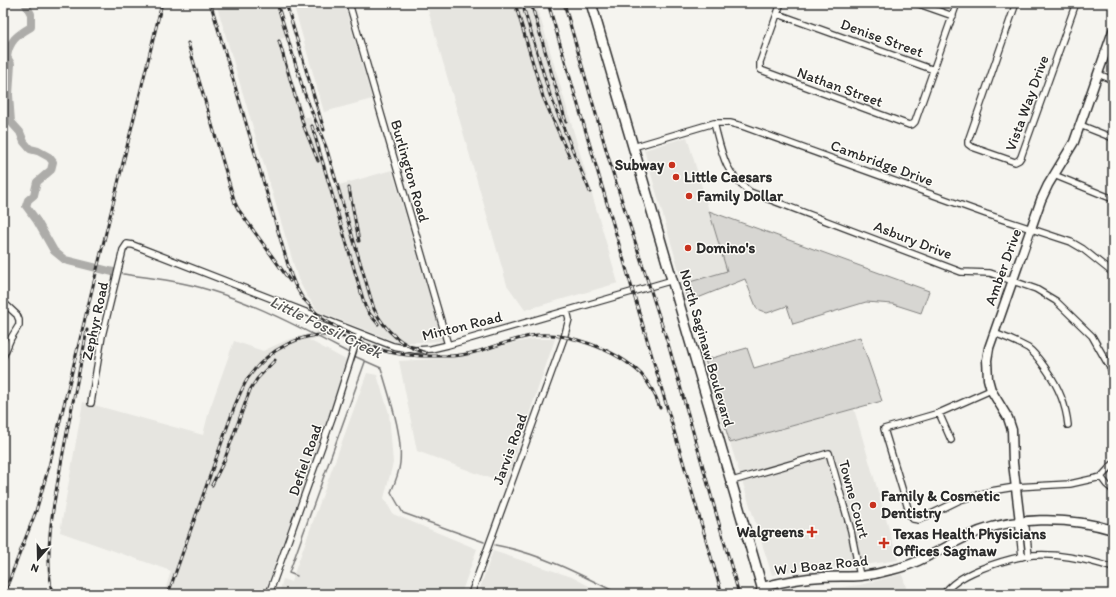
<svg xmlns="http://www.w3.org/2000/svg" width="1116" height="597" font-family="Itim,sans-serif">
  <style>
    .built { fill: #e6e5e0 }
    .green { fill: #d7d6d2; stroke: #81807e }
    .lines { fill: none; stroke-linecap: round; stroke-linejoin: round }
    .stream { stroke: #797877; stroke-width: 1.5 }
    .river { stroke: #adaca9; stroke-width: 8 }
    .street-casing { stroke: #2b2b2b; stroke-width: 8 }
    .secondary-casing { stroke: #2b2b2b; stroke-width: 11 }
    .primary-casing { stroke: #2b2b2b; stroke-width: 12 }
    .street { stroke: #fdfcf7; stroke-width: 5.5 }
    .secondary { stroke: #fdfcf7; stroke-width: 8 }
    .primary { stroke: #fdfcf7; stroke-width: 9 }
    .rail-casing { stroke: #2b2b2b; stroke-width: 3 }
    .rail { stroke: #fdfcf7; stroke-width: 1.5; stroke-dasharray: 4.5; stroke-linecap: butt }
    .poi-dot { fill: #c8321e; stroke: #fdfcf7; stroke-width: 1.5 }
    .labels { text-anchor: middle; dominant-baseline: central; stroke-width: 3; stroke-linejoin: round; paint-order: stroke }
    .street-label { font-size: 15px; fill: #2b2b2b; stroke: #fdfcf7 }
    .poi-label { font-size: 15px; font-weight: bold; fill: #2b2b2b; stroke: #fdfcf7; text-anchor: start }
    .water-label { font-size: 16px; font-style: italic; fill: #585857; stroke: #fdfcf7 }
  </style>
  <rect width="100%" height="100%" fill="#f5f4ef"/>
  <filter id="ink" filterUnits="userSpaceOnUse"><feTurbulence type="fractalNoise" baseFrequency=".025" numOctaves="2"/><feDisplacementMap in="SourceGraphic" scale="8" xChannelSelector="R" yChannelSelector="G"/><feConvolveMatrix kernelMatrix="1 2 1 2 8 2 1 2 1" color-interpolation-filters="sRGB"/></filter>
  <g filter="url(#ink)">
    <!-- built -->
    <path class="built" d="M 216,3 L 279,3 L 289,37 L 280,39 L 304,117 L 310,117 L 315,127 L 332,187 L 392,170 L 443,341 L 399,343 L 319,312 L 307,296 L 298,279 Z
      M 293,3 L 344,3 L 372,99 L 324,112 Z
      M 426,3 L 536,3 L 618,283 L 525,310 L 507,285 Z
      M 687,137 L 727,271 L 683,284 L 644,150 Z
      M 338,327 L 353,334 L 349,344 L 338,338 L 315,339 L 309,340 L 346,360 L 329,415 L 264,594 L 164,594 L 171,571 L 60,532 L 83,402 L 203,435 L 209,411 L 234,341 L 263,351 L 287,340 L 319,331 L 336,332 Z
      M 534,339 L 555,339 L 505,484 L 417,451 L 399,361 L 453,358 L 473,354 L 512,343 Z
      M 367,373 L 377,375 L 389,413 L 393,463 L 384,498 L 393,514 L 477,549 L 461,594 L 279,594 L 283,579 L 291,582 Z
      M 854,409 L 898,560 L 844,568 L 804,568 L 772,575 L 730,443 Z
      M 493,551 L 572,577 L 604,594 L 478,594 Z
      M 902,574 L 908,594 L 797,594 L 798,592 L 860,585 Z"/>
    <!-- green -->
    <path class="green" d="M 709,211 L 929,291 L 921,313 L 893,304 L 866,302 L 793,324 L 787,306 L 767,313 L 757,309 L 745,279 L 688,302 L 683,284 L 727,271 Z
      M 860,337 L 882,401 L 730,443 L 705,360 L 747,348 L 754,368 Z"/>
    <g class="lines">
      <!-- stream -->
      <path class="stream" d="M 123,274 C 152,278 181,281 209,290 C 259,305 305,330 351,354
        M 354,356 L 381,368 C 389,396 403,434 400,463 C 399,473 395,483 391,492 L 403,513 L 484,542
        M 495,545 C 539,553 580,574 619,594
        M 297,576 L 289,573 L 365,362
        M 326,591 L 327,594"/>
      <!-- river -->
      <path class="river" d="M 25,3 L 31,14 L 31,27 C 17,35 9,41 7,57 L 11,64 L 9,95 L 11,122 L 20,132 L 24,142 L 30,149 L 38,151 L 49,157 L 53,162 L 51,170 L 37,182 L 34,195 L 28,200 L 26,206 L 37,221 L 54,251 L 65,260 L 113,272"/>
      <defs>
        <path id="street" d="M 349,3 L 448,345
          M 781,3 L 760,62 L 760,68 L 761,70 L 909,125 L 913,124 L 915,122 L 957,3
          M 916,3 L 953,16
          M 1016,3 L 968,141 L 968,144 L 972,147 L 1015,162 L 1019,160 L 1021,157 L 1076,3
          M 778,14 L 934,70
          M 1098,74 L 1113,80
          M 714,123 C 722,153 724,173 750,192 L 961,272 L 990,273 L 1036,289 L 1056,301 L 1092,336 L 1113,373
          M 1080,125 L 1113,138
          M 633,147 L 714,123 L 730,123 L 742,126 L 986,214 L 1071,242 L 1083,249 L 1113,273
          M 1054,175 L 1113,199
          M 3,302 L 17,315 L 19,320 L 19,325 L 11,338 L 3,357
          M 994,333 C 1005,337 1017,342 1028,348 C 1035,353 1041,362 1046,369 C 1058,386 1066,404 1068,425
          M 991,390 L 939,413 L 884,429 L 910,515 L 913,519 L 919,520 L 960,500 L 991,491 L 1015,487 L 1070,484 L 1101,477
          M 91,403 L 102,336 L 123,250 L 127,244 L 133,245 L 393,346 L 415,350 L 431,349 L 448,345 L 673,280
          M 939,413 L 951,440
          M 1101,477 L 1107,485 L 1113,490
          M 1101,477 L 1113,464
          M 732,481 L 829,453 L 851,531 L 860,576
          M 1020,522 L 1026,528 L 1029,556
          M 1020,522 L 1019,528 L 1022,557
          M 269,594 L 332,418 L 359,333
          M 471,594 L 564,338 L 569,319 L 567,311
          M 944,594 C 951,583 966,575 978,570 C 993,564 1009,559 1025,556 C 1053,552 1087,559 1113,568"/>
        <path id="secondary" d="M 1020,522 L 1013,463 L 1012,430 L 1008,418 L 991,390 L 988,379 L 987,360 L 989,348 L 1041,200 L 1048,185 L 1074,142 L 1113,31
          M 762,587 C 782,582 801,578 822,577 C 835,576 848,577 861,576 C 871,575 881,573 891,570 C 919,564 942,548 968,536 C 1010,516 1069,516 1113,530"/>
        <path id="primary" d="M 591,3 L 762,587 L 761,594"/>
      </defs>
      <!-- street casing -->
      <use href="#street" class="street-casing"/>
      <!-- secondary casing -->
      <use href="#secondary" class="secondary-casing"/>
      <!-- primary casing -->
      <use href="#primary" class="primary-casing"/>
      <!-- street -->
      <use href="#street" class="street"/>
      <!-- secondary -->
      <use href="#secondary" class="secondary"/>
      <!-- primary -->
      <use href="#primary" class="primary"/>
      <defs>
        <path id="rail" d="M 277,3 L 304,92 L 326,147 L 374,309 C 385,331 403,346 426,353
          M 286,3 L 324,130
          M 515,3 L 543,97 L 569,156
          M 522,3 L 550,95 L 590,192
          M 531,3 L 566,122
          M 548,3 L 722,594
          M 564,3 L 612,170 L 669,347 L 739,594
          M 211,5 L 291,275 L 295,285 L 303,299
          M 279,41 L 304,127 L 318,161
          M 188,43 L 235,203 L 238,209 L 290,281
          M 312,126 L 365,306 L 369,313 L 378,324
          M 349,188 L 359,241
          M 300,295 L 321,318 L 351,335
          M 212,485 L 224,461 L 250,390 L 257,379 L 275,360
          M 4,594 L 36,511 L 49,466 L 162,3
          M 52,594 C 44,550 53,507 61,464 C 69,419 79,375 87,330
          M 168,594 L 235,405 C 239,396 243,386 248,378 C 268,349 304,330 339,336 C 358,339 375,350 394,353 C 412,357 432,356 451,356 C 477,355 504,341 530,336 C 565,330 617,350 641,374 C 650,384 656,396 660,408"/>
      </defs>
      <!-- rail casing -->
      <use href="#rail" class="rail-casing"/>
      <!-- rail -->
      <use href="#rail" class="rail"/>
    </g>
  </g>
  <!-- markers -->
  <g class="poi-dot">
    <circle cx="672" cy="165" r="4"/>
    <circle cx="676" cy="177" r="4"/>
    <circle cx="689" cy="196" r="4"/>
    <circle cx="688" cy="248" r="4"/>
    <circle cx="873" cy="505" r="4"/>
    <path d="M810 526h4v4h4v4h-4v4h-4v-4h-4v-4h4z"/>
    <path d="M882 537h4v4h4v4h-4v4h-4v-4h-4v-4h4z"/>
  </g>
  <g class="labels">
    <!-- street labels -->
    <g class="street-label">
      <text transform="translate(882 38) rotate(20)">Denise Street</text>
      <text transform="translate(840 87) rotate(20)">Nathan Street</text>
      <text transform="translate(1027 103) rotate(-70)">Vista Way Drive</text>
      <text transform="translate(882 163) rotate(20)">Cambridge Drive</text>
      <text transform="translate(410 171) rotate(74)">Burlington Road</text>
      <text transform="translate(913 240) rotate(21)">Asbury Drive</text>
      <text transform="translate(1003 267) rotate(-70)">Amber Drive</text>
      <text transform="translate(95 321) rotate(-78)">Zephyr Road</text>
      <text transform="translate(462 326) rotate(-14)">Minton Road</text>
      <text transform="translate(707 348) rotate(74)">North Saginaw Boulevard</text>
      <text transform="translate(510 449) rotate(-70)">Jarvis Road</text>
      <text transform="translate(305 460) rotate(-71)">Defiel Road</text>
      <text transform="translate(854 499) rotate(75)">Towne Court</text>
      <text transform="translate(821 565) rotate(-6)">W J Boaz Road</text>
    </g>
    <!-- poi labels -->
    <g class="poi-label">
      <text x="664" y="165" text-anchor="end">Subway</text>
      <text x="684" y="177">Little Caesars</text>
      <text x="697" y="196">Family Dollar</text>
      <text x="696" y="248">Domino's</text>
      <text x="881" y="496">Family &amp; Cosmetic<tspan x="881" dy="17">Dentistry</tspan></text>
      <text x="804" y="532" text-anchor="end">Walgreens</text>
      <text x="893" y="534">Texas Health Physicians<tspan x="893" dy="17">Offices Saginaw</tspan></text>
    </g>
    <!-- water labels -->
    <g class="water-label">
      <text transform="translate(326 327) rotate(26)">Little Fossil Creek</text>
    </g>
  </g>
  <!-- margin -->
  <rect width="1116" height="597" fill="none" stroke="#fdfcf7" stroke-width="16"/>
  <rect x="8" y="8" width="1100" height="581" fill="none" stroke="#2b2b2b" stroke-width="1.5" filter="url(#ink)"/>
  <!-- north arrow -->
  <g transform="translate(38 559) rotate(200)" stroke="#fdfcf7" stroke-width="3" paint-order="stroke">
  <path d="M0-3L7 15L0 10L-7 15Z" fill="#2b2b2b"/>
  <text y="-6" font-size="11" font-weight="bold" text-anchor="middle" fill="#2b2b2b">N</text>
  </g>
</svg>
